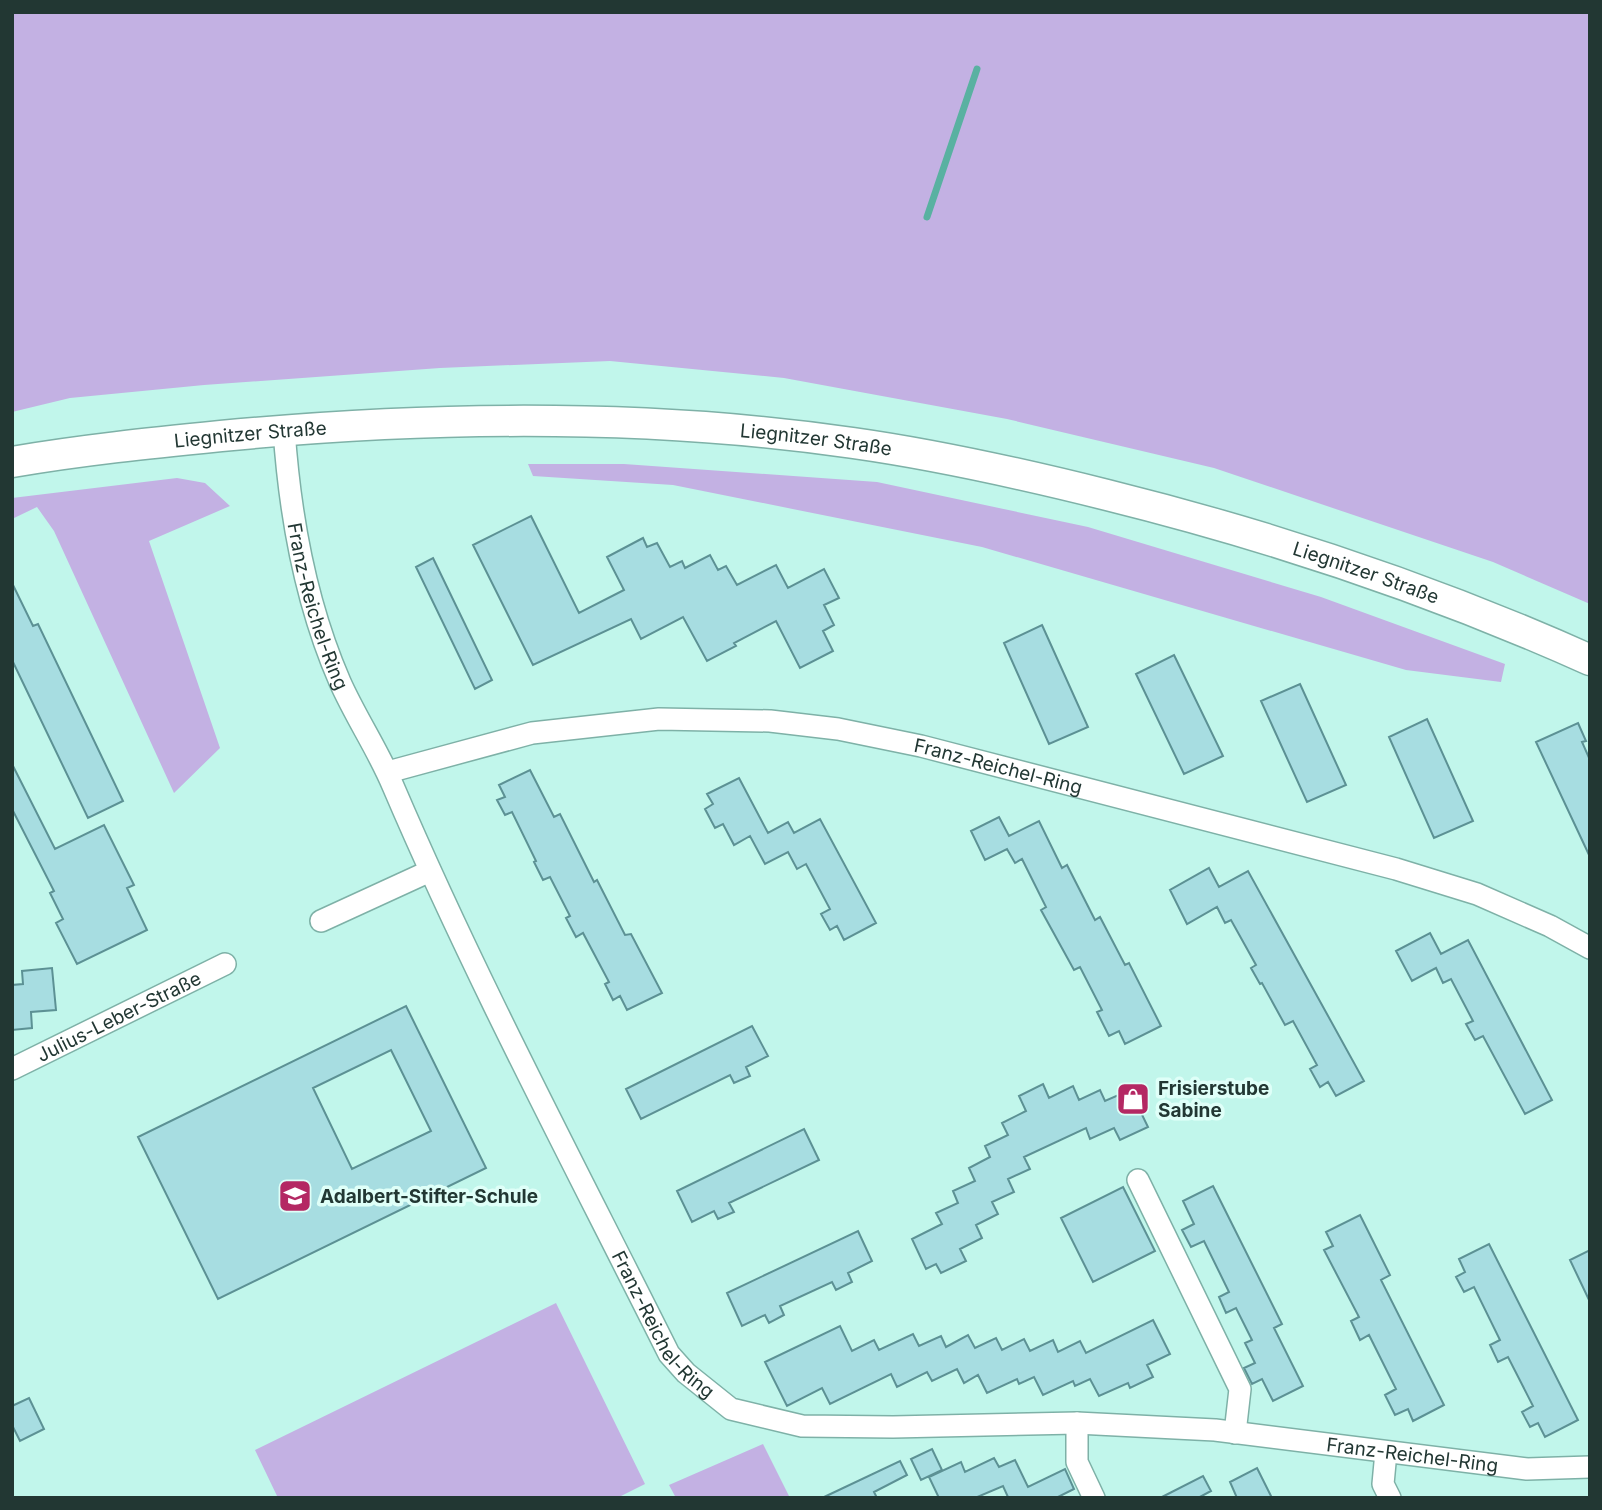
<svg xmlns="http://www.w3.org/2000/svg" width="1602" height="1510" font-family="Inter,sans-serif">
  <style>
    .green { fill: #c3b1e3 }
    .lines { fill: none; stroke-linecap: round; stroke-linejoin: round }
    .stream { stroke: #59b1a1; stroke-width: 7 }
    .building { fill: #a7dde1; stroke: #5c9194; stroke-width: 2; fill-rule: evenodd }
    .street-casing { stroke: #7eb1a7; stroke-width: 24 }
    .secondary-casing { stroke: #7eb1a7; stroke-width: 33 }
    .street { stroke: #fff; stroke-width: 21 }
    .secondary { stroke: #fff; stroke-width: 30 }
    .labels { text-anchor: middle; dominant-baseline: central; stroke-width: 7; stroke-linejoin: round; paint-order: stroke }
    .street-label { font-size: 19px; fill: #223733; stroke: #dffff8 }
    .poi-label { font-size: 19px; font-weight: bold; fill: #223733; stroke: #dffff8; text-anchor: start }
  </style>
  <rect width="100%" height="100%" fill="#c1f6eb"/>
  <!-- green -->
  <path class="green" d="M 12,12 L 1590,12 L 1590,604 L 1493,562 L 1214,468 L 1007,419 L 784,378 L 610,361 L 440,368 L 204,385 L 70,398 L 12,412 Z
    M 528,464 L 624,464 L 877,482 L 1088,527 L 1321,597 L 1505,664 L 1501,682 L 1406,670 L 982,547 L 673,485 L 533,476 Z
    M 177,478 L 205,483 L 230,506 L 149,541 L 220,748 L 174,793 L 54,531 L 37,507 L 12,519 L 12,498 Z
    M 556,1303 L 645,1484 L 617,1498 L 278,1498 L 255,1450 Z
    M 763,1444 L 790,1498 L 676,1498 L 669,1485 Z"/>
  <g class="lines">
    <!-- stream -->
    <path class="stream" d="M 927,217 L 977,69"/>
  </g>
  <!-- building -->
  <path class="building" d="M 531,516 L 579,613 L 624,590 L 607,557 L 643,538 L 647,547 L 657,543 L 670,567 L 682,561 L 685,568 L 710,555 L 718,570 L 726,566 L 737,585 L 776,565 L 788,588 L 824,569 L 839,598 L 824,605 L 834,625 L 823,631 L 833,651 L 800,668 L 776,621 L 734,643 L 736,646 L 707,661 L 683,617 L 641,639 L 631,619 L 533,665 L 473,545 Z
    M 433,558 L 492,680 L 475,689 L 416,567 Z
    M 12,583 L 33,626 L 38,624 L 123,801 L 88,818 L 12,660 Z
    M 1042,625 L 1088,727 L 1049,744 L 1004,643 Z
    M 1174,655 L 1223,756 L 1184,774 L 1136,674 Z
    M 1300,684 L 1346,785 L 1307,802 L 1261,701 Z
    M 1427,719 L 1473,821 L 1434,838 L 1389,737 Z
    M 1578,723 L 1586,741 L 1582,742 L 1590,760 L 1590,857 L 1536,742 Z
    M 12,764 L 55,849 L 104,825 L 134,885 L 127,888 L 147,930 L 77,964 L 56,923 L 63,919 L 50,893 L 54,891 L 12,809 Z
    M 530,770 L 554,817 L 560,814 L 594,882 L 597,880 L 625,935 L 631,934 L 662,993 L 627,1010 L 620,996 L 613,1000 L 605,984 L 609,982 L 583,933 L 576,937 L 566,918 L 570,916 L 550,877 L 543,880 L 534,862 L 536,861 L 512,812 L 505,815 L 497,800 L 505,797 L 499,785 Z
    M 739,778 L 768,833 L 788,822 L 794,833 L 820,819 L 876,923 L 844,940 L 837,926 L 830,930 L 821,914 L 830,909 L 806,864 L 797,869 L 788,852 L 765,864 L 750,836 L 734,845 L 723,824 L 715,828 L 705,809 L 713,804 L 707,794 Z
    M 999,817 L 1009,836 L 1039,821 L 1062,868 L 1067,865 L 1095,920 L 1100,917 L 1125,965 L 1129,963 L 1161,1026 L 1125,1044 L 1119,1031 L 1109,1036 L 1097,1012 L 1102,1010 L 1080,967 L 1074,970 L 1041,910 L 1046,907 L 1022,859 L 1015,863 L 1007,849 L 985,860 L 971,831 Z
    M 1209,868 L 1219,887 L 1248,871 L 1364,1081 L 1336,1096 L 1328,1082 L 1320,1087 L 1310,1069 L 1317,1065 L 1293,1021 L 1285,1025 L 1262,983 L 1260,984 L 1251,968 L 1256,965 L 1231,920 L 1225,923 L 1217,907 L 1187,924 L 1170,890 Z
    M 1430,933 L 1441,954 L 1468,940 L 1552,1100 L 1525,1114 L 1483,1036 L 1475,1040 L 1466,1024 L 1473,1021 L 1451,979 L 1443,983 L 1436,968 L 1412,981 L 1396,951 Z
    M 52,968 L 56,1010 L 31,1012 L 32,1028 L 12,1030 L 12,985 L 23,984 L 22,971 Z
    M 406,1006 L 486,1168 L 218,1299 L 138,1137 ZM 391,1050 L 431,1131 L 352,1169 L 313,1088 Z
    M 752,1026 L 768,1056 L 746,1067 L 750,1076 L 734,1083 L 730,1075 L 641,1119 L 626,1089 Z
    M 1043,1084 L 1049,1098 L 1073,1086 L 1079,1100 L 1100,1090 L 1105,1101 L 1130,1090 L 1148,1127 L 1120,1140 L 1114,1128 L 1090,1139 L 1086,1128 L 1024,1157 L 1030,1169 L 1008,1179 L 1014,1192 L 992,1202 L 998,1214 L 976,1225 L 982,1238 L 960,1249 L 966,1261 L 941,1273 L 936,1264 L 926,1269 L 912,1239 L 942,1224 L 936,1213 L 958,1203 L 953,1191 L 975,1181 L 969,1168 L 990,1157 L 985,1146 L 1008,1135 L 1002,1123 L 1026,1111 L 1019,1096 Z
    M 804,1129 L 819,1160 L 729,1203 L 734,1212 L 718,1219 L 714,1211 L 692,1222 L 677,1191 Z
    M 1213,1186 L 1282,1324 L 1274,1328 L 1303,1386 L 1273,1401 L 1262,1379 L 1252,1384 L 1244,1368 L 1255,1363 L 1245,1343 L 1252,1340 L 1236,1308 L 1226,1313 L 1219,1297 L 1229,1292 L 1204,1241 L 1191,1247 L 1182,1230 L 1194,1224 L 1183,1201 Z
    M 1123,1187 L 1155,1251 L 1093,1282 L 1061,1218 Z
    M 1360,1215 L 1390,1275 L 1381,1280 L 1444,1405 L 1413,1421 L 1408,1409 L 1395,1415 L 1385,1395 L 1396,1389 L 1369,1335 L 1360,1340 L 1351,1321 L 1359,1317 L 1324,1250 L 1333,1246 L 1326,1232 Z
    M 858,1231 L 872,1261 L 848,1273 L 852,1282 L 836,1290 L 832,1282 L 780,1306 L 784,1315 L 769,1323 L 765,1315 L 742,1326 L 727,1293 Z
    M 1489,1244 L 1578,1420 L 1545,1437 L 1538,1423 L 1530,1427 L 1522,1412 L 1533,1406 L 1508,1357 L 1498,1362 L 1490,1345 L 1500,1340 L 1474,1287 L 1464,1292 L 1456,1277 L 1465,1272 L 1459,1259 Z
    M 1590,1250 L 1590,1302 L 1570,1260 Z
    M 1153,1320 L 1170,1354 L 1147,1365 L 1153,1377 L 1130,1388 L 1128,1383 L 1099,1396 L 1090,1379 L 1075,1386 L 1073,1381 L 1043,1395 L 1034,1377 L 1019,1384 L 1017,1379 L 987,1393 L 978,1375 L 964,1383 L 957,1369 L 932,1381 L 927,1372 L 897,1387 L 891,1374 L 830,1404 L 822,1388 L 787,1406 L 765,1362 L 840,1326 L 852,1351 L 874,1340 L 879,1350 L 913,1334 L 919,1346 L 941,1336 L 946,1347 L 968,1335 L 975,1348 L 996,1338 L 1002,1350 L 1024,1339 L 1030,1351 L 1053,1340 L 1058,1352 L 1080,1341 L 1086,1353 Z
    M 29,1398 L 44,1429 L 20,1441 L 12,1425 L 12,1406 Z
    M 932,1449 L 942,1470 L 921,1480 L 911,1459 Z
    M 994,1458 L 999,1467 L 1015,1460 L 1028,1487 L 1065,1469 L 1074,1489 L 1056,1498 L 1006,1498 L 1008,1497 L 1003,1486 L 975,1498 L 939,1498 L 929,1477 L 961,1462 L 965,1472 Z
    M 900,1461 L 907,1475 L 874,1492 L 877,1498 L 822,1498 Z
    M 1257,1468 L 1272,1498 L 1237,1498 L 1230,1482 Z
    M 1203,1476 L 1211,1491 L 1198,1498 L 1160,1498 Z"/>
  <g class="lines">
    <defs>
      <g id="street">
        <path id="s1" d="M 284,430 C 290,517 305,602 340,682 C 356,718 378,750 393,786 C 476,980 575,1166 669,1354 L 686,1373 L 731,1409 L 802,1426 L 893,1427 L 1077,1423 L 1215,1430 L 1527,1469 L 1590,1467"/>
        <path id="s2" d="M 388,772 L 532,733 L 659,719 L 770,721 L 838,729 L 921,746 L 1396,869 L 1477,894 L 1550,926 L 1590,948"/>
        <path d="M 321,921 L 430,871"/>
        <path id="s3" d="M 12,1069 L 225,964"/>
        <path d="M 1138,1180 L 1240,1389 L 1235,1433"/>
        <path d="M 1077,1423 L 1077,1462 L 1094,1498"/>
        <path d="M 1386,1452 L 1383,1484 L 1390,1498"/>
      </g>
      <g id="secondary">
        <path id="s4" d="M 12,462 C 82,450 151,443 221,436 C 430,416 644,413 853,443 C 938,455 1023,474 1107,495 C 1272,536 1434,590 1590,660"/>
      </g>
    </defs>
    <!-- street casing -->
    <use href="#street" class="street-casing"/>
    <!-- secondary casing -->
    <use href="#secondary" class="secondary-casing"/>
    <!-- street -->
    <use href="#street" class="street"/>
    <!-- secondary -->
    <use href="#secondary" class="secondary"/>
  </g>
  <!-- icons -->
  <defs>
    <symbol id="shop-square" viewBox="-11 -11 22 22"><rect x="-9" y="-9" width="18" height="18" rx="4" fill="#b42863" stroke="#dffff8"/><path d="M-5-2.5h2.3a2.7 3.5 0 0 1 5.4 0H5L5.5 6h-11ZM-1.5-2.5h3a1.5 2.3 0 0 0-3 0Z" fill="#fff"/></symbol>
    <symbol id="school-square" viewBox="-11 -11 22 22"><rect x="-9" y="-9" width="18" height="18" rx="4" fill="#b42863" stroke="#dffff8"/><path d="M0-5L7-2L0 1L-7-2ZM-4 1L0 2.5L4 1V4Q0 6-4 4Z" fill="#fff"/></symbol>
  </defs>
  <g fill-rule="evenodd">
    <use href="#shop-square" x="1114" y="1080" width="38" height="38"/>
    <use href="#school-square" x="276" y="1177" width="38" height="38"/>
  </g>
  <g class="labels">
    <!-- street labels -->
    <g class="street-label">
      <text stroke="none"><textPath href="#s4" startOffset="240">Liegnitzer Straße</textPath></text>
      <text stroke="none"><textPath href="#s4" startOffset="807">Liegnitzer Straße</textPath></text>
      <text stroke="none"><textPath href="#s4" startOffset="1374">Liegnitzer Straße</textPath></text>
      <text stroke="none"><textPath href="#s1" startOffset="180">Franz-Reichel-Ring</textPath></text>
      <text stroke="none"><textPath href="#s2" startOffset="621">Franz-Reichel-Ring</textPath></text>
      <text stroke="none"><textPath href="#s3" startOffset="119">Julius-Leber-Straße</textPath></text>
      <text stroke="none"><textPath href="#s1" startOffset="980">Franz-Reichel-Ring</textPath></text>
      <text stroke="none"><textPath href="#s1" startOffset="1776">Franz-Reichel-Ring</textPath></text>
    </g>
    <!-- poi labels -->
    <g class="poi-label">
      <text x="1158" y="1088">Frisierstube<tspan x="1158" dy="22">Sabine</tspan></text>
      <text x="320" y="1196">Adalbert-Stifter-Schule</text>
    </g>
  </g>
  <!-- border -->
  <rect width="1602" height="1510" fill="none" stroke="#223733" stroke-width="28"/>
</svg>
